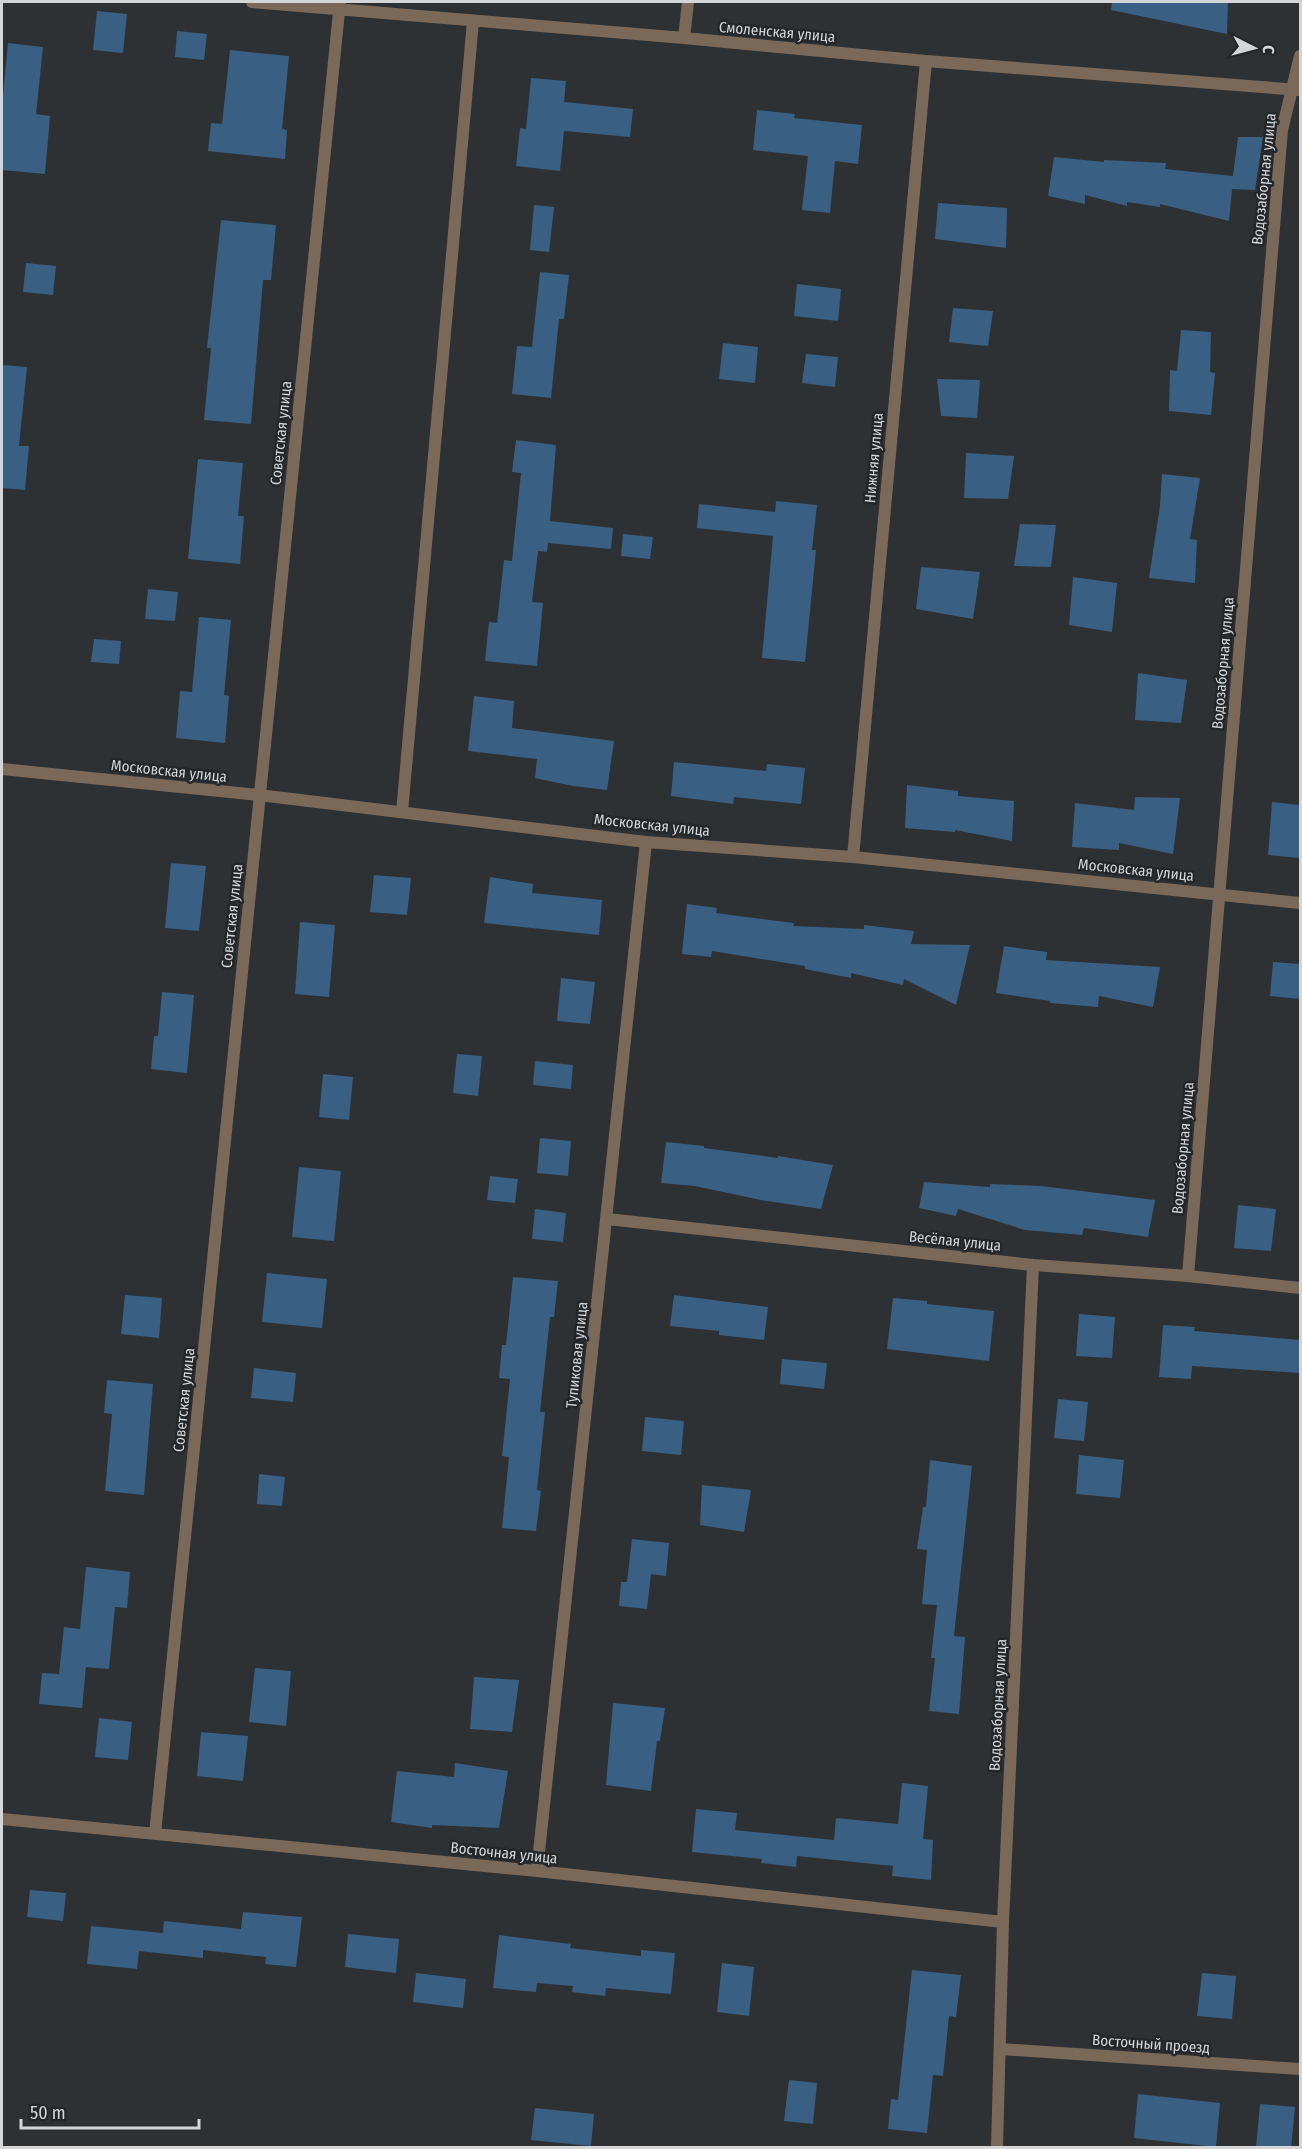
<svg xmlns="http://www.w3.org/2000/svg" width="1302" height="2149" font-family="'Fira Sans Condensed',sans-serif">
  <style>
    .building { fill: #395f82 }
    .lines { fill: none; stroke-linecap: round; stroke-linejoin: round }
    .street { stroke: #7a6959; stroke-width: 12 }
    .labels { text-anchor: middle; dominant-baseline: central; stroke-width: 5; stroke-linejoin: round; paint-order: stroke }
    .street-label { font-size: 15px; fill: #d3d5d7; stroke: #24272a }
  </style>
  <rect width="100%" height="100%" fill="#2e3134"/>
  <!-- building -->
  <path class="building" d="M 1112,2 L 1228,2 L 1227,34 L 1111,10 Z
    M 97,11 L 127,14 L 123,53 L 93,50 Z
    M 177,31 L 207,34 L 204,60 L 175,57 Z
    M 8,43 L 43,47 L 36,114 L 50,116 L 45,174 L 2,170 L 2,106 Z
    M 230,50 L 289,56 L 282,129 L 287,130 L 285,159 L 208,151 L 211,123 L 222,124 Z
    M 531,78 L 566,81 L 564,102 L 633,109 L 630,137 L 564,131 L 560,171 L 516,166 L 520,128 L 526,129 Z
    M 757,110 L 795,114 L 794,118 L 862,125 L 858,164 L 835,161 L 830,213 L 802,210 L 808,156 L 753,150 Z
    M 1238,137 L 1263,137 L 1255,190 L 1232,189 L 1229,221 L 1160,204 L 1160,207 L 1127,202 L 1127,206 L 1085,195 L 1085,204 L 1048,196 L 1054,157 L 1104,162 L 1104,160 L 1166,163 L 1165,169 L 1233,176 Z
    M 938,203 L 1007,208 L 1006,248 L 935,239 Z
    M 534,205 L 554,207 L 549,252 L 530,250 Z
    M 221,220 L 276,225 L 271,280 L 263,280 L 251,424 L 204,420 L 211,348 L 207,348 Z
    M 26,263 L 56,266 L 53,295 L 23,292 Z
    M 540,272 L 569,275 L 564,319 L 559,319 L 551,398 L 512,394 L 517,346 L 532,347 Z
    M 797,284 L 841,289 L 838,321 L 794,316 Z
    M 953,308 L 993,311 L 988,346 L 949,342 Z
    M 1181,330 L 1211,332 L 1210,372 L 1215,373 L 1211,415 L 1169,411 L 1170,370 L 1177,371 Z
    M 723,343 L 758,347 L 755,383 L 719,379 Z
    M 806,354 L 838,357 L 835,387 L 802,383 Z
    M 2,365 L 27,367 L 19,446 L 29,446 L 25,490 L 2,488 Z
    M 937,379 L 980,380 L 977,418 L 941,416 Z
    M 516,440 L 556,445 L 550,521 L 613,528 L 611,549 L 548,543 L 547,552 L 538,551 L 532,602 L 543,603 L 537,666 L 485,661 L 489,622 L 497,623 L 504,560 L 512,561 L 521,473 L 512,472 Z
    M 966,453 L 1014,456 L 1008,499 L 964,498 Z
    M 198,459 L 243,463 L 238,516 L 244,516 L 240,564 L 188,559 Z
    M 1162,474 L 1200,478 L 1190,539 L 1197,540 L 1195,583 L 1149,578 L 1160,506 Z
    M 776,501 L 817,505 L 812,550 L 816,550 L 805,662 L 762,658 L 773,536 L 697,528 L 699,504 L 775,512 Z
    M 1020,524 L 1056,525 L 1051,567 L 1014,566 Z
    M 623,534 L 653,537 L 650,559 L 621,556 Z
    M 921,567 L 980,572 L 973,619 L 916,609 Z
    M 1073,577 L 1117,583 L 1112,632 L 1069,625 Z
    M 148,589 L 178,592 L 175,621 L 145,619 Z
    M 199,617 L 231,620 L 224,695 L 229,696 L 225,743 L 176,738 L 180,691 L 192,692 Z
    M 94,639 L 121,641 L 119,664 L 91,662 Z
    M 1138,673 L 1187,680 L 1181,723 L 1135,720 Z
    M 474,696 L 514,701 L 512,728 L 614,741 L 607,790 L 573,786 L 535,778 L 537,759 L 468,751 Z
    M 674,762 L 766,771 L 767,764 L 805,768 L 801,804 L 734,797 L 733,804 L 671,796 Z
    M 907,785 L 958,791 L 958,796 L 1014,801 L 1012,841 L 955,830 L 955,832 L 905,828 Z
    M 1135,797 L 1180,798 L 1173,854 L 1119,843 L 1119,850 L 1072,847 L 1075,803 L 1134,810 Z
    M 1272,802 L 1300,805 L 1300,858 L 1268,855 Z
    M 171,863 L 206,866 L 199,931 L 165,928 Z
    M 374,875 L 411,878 L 407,915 L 370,912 Z
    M 490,877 L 533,884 L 532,893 L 602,900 L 599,935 L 484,923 Z
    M 687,904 L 717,908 L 716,913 L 794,923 L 793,926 L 864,929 L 864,925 L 914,931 L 911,944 L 970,945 L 956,1005 L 904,979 L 903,985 L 851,973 L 851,978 L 805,969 L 805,966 L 712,951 L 711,957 L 682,954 Z
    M 300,922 L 335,925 L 329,997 L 295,994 Z
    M 1004,946 L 1047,952 L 1046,960 L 1160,967 L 1153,1007 L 1099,996 L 1098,1007 L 1050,1003 L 1050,1001 L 996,993 Z
    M 1273,962 L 1300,964 L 1300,999 L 1270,996 Z
    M 561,978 L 595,982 L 590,1024 L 557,1021 Z
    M 162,992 L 194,995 L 187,1073 L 151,1069 L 154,1036 L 158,1036 Z
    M 457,1054 L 482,1056 L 478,1096 L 453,1093 Z
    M 535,1061 L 573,1065 L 571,1089 L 533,1085 Z
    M 323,1074 L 353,1077 L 349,1120 L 319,1117 Z
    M 540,1138 L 571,1141 L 568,1176 L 537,1173 Z
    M 666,1142 L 704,1146 L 704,1148 L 778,1158 L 778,1156 L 833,1165 L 821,1209 L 761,1200 L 695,1186 L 661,1183 Z
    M 299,1167 L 341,1171 L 334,1241 L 292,1237 Z
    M 490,1176 L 518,1179 L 515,1203 L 487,1200 Z
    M 924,1182 L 990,1187 L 990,1184 L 1041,1186 L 1155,1200 L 1148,1237 L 1084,1228 L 1082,1235 L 1025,1230 L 958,1209 L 956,1216 L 919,1208 Z
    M 1238,1205 L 1276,1209 L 1271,1251 L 1234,1248 Z
    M 535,1209 L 566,1213 L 563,1242 L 532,1239 Z
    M 267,1273 L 327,1279 L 322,1328 L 262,1322 Z
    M 513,1277 L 558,1281 L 554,1317 L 550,1317 L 540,1412 L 545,1412 L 537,1490 L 541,1491 L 536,1531 L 502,1528 L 509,1457 L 502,1456 L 510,1379 L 499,1378 L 502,1345 L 506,1345 Z
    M 125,1295 L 162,1298 L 159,1338 L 121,1334 Z
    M 674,1295 L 768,1307 L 764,1340 L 719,1335 L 719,1331 L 670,1326 Z
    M 893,1298 L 927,1301 L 927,1304 L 994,1311 L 989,1361 L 887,1349 Z
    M 1079,1314 L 1115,1317 L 1112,1358 L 1076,1356 Z
    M 1163,1325 L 1195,1327 L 1194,1331 L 1300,1340 L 1300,1373 L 1192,1366 L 1191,1379 L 1159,1377 Z
    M 782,1359 L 827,1363 L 824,1389 L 780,1384 Z
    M 254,1368 L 296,1373 L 293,1402 L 251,1398 Z
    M 107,1380 L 153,1384 L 144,1495 L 105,1491 L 112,1414 L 104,1413 Z
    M 1058,1399 L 1088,1402 L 1084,1441 L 1054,1438 Z
    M 645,1417 L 684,1421 L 681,1455 L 642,1451 Z
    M 1079,1455 L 1124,1460 L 1120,1498 L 1076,1494 Z
    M 930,1460 L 972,1466 L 954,1636 L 965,1637 L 959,1714 L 929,1711 L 935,1658 L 931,1658 L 937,1605 L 922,1604 L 927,1550 L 917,1549 L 923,1507 L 926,1507 Z
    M 259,1474 L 285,1477 L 282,1506 L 257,1504 Z
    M 702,1485 L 751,1490 L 744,1532 L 700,1525 Z
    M 632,1539 L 669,1543 L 666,1576 L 651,1574 L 647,1609 L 619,1606 L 621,1582 L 627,1582 Z
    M 86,1567 L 130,1572 L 127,1608 L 115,1607 L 109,1669 L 86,1667 L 82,1708 L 39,1704 L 42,1673 L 59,1674 L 64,1627 L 80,1629 Z
    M 255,1668 L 291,1671 L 286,1726 L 249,1722 Z
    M 474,1677 L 519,1680 L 512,1732 L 470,1729 Z
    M 613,1703 L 665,1708 L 660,1741 L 657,1741 L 651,1791 L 606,1785 Z
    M 99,1718 L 132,1722 L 128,1760 L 95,1757 Z
    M 201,1732 L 248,1736 L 243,1781 L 197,1776 Z
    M 455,1763 L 508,1771 L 499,1828 L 432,1825 L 432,1828 L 391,1822 L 397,1771 L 454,1777 Z
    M 902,1783 L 928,1786 L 923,1839 L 933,1840 L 931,1880 L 892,1876 L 893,1866 L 797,1856 L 796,1867 L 761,1863 L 762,1859 L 692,1852 L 696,1809 L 737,1813 L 735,1830 L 834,1840 L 836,1818 L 898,1824 Z
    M 30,1890 L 66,1893 L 63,1921 L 27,1917 Z
    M 243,1912 L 302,1917 L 296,1967 L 265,1964 L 266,1957 L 203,1950 L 203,1958 L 139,1951 L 137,1969 L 87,1964 L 91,1926 L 163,1933 L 164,1921 L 241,1929 Z
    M 348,1934 L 399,1939 L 396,1973 L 345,1967 Z
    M 499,1935 L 571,1944 L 570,1948 L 641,1956 L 641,1950 L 675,1953 L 671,1994 L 606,1988 L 605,1996 L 572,1992 L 573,1986 L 537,1983 L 536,1992 L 493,1988 Z
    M 722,1963 L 754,1967 L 749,2016 L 717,2012 Z
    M 912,1970 L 961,1975 L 956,2017 L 949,2016 L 943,2076 L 933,2075 L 927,2133 L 888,2129 L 891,2099 L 898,2100 Z
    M 416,1973 L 466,1979 L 463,2008 L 413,2002 Z
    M 1202,1973 L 1236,1976 L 1232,2019 L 1197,2016 Z
    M 789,2080 L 817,2083 L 813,2124 L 784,2121 Z
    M 1138,2094 L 1220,2103 L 1216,2147 L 1134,2138 Z
    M 1260,2104 L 1295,2107 L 1291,2148 L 1256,2148 Z
    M 535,2108 L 594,2114 L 591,2146 L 531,2140 Z"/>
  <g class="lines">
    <!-- street -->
    <path class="street" d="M 252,2 L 684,38 L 926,61 L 1300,90
      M 684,38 L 688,2
      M 2,769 L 259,795 L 646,842 L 853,857 L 1300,903
      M 402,812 L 473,21
      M 853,857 L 926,61
      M 607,1219 L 1033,1265 L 1188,1276 L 1300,1288
      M 1188,1276 L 1282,130 L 1300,56
      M 2,1819 L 537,1871 L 1003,1922
      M 155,1834 L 340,2
      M 537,1871 L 646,842
      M 1000,2049 L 1300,2069
      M 997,2148 L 1003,1922 L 1033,1265"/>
  </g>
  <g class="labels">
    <!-- street labels -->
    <g class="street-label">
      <text transform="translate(777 32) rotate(5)">Смоленская улица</text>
      <text transform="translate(1264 179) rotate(-84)">Водозаборная улица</text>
      <text transform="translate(281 433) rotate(-84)">Советская улица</text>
      <text transform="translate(874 458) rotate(-85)">Нижняя улица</text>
      <text transform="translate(1223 663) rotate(-85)">Водозаборная улица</text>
      <text transform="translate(169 771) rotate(6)">Московская улица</text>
      <text transform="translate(652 825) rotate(6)">Московская улица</text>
      <text transform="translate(1136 870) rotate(6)">Московская улица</text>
      <text transform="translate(232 916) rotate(-84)">Советская улица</text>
      <text transform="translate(1183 1148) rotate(-85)">Водозаборная улица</text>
      <text transform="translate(955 1241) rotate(6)">Весёлая улица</text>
      <text transform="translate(577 1355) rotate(-84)">Тупиковая улица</text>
      <text transform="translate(184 1400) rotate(-84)">Советская улица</text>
      <text transform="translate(998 1705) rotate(-87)">Водозаборная улица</text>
      <text transform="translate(504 1853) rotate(6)">Восточная улица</text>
      <text transform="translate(1151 2044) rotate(4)">Восточный проезд</text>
    </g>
  </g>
  <!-- border -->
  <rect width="1302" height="2149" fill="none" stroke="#d3d5d7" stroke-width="6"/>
  <!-- north arrow -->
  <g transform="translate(1254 48) rotate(96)" stroke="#24272a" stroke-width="4.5" paint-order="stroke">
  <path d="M0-4.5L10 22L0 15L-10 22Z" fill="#d3d5d7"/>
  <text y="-9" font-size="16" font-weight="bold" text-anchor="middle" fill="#d3d5d7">С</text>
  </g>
  <!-- scale -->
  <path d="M21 2119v9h178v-9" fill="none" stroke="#d3d5d7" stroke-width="3"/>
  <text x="30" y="2119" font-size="18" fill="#d3d5d7" stroke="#24272a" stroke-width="4.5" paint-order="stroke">50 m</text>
</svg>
